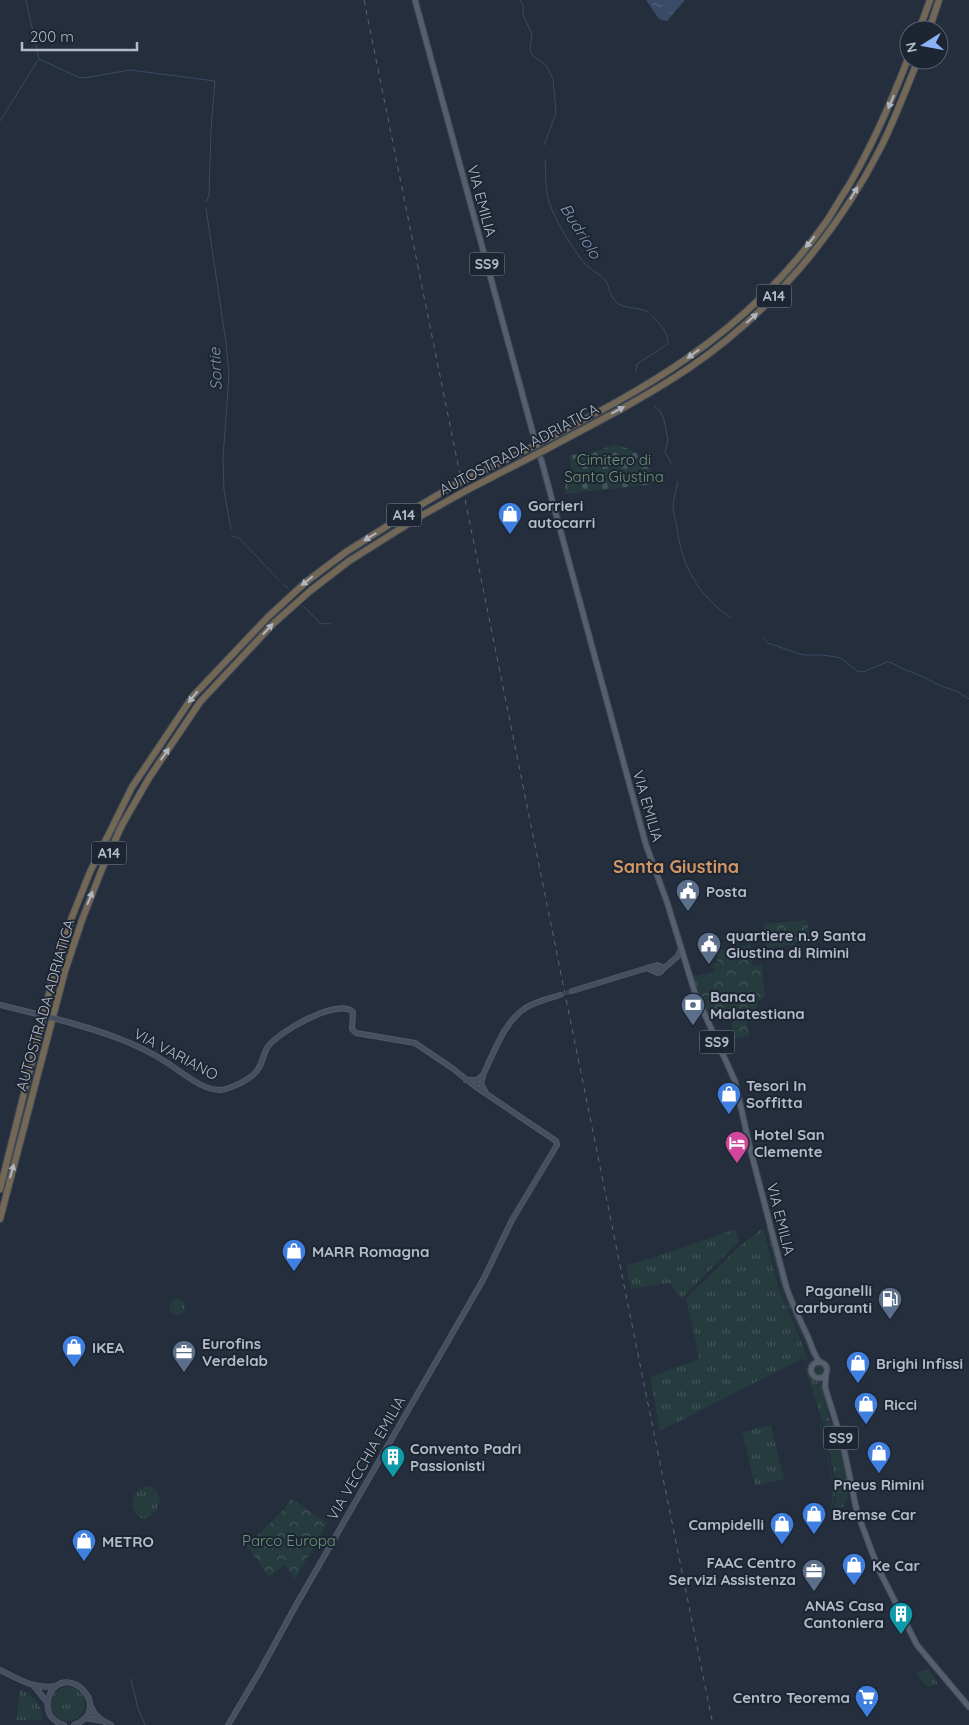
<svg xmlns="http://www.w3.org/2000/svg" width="969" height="1725" font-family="Quicksand,sans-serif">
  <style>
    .grass { fill: url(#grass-tufts) }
    .cemetery { fill: url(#cemetery-stones) }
    .park { fill: url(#park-crowns) }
    .pitch { fill: #263b3e }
    .water { fill: url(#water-ripples) }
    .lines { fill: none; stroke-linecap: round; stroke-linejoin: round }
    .stream { stroke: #394b66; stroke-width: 1 }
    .secondary-tunnel { stroke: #3a4352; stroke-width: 4.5; stroke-dasharray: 4.5 2; stroke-linecap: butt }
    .primary-tunnel { stroke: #3a4352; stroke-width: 5; stroke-dasharray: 5 2.5; stroke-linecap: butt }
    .secondary-casing { stroke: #565e6b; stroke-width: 6 }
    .primary-casing { stroke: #414956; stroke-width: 7 }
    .highway-casing { stroke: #434b58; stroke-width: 8 }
    .secondary { stroke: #464f60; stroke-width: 4.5 }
    .primary { stroke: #565f6d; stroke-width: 5 }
    .highway { stroke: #736855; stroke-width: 6 }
    .rail { stroke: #5a6474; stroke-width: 1; stroke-dasharray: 5 5; stroke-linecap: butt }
    .secondary-bridge-casing { stroke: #565e6b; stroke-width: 6; stroke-linecap: butt }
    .highway-bridge-casing { stroke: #434b58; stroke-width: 8; stroke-linecap: butt }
    .secondary-bridge { stroke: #464f60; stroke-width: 4.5 }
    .highway-bridge { stroke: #736855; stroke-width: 6 }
    .oneway { fill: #b1b7c2 }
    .labels { text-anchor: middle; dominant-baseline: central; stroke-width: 4; stroke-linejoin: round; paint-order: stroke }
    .shield { fill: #1d2532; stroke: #878e9b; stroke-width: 1 }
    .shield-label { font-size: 14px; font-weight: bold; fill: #b4bbc8 }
    .street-label { font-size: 15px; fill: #b4bbc8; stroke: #1d2532 }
    .park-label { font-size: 15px; fill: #6b9977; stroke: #1d2532 }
    .poi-label { font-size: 15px; font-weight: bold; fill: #b4bbc8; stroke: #1d2532; text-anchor: start }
    .water-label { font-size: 16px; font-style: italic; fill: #7c90b0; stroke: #1d2532 }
    .quarter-label { font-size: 18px; font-weight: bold; fill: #d39764; stroke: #1d2532 }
  </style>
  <defs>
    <pattern id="grass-tufts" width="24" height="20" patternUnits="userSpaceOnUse" patternTransform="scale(1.25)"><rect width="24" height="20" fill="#263b3e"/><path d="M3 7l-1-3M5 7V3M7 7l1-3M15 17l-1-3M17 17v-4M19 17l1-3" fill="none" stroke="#435558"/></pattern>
    <pattern id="cemetery-stones" width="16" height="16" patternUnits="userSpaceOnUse" patternTransform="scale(1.25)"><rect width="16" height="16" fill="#263b3e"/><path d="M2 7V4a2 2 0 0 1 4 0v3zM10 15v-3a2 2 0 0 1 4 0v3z" fill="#435558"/></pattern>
    <pattern id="park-crowns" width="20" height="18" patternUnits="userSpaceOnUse" patternTransform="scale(1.25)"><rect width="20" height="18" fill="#263b3e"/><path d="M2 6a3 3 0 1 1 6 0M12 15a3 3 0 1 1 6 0" fill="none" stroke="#435558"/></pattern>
    <pattern id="water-ripples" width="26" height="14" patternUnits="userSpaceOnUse" patternTransform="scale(1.25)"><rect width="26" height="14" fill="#394b66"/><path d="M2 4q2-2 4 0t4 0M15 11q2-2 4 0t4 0" fill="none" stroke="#53637a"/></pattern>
  </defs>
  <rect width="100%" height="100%" fill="#242e3d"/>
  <!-- grass -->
  <path class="grass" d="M 765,1226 L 767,1226 L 785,1296 L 809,1349 L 811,1358 L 808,1373 C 811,1379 819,1380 822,1386 C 829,1398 827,1409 830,1421 L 823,1423 L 806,1371 L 810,1359 L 809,1352 L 783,1295 Z
    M 763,1228 L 779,1289 L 808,1357 L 804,1371 L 821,1423 L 804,1371 L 806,1361 L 802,1359 L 660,1431 L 650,1377 L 699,1359 L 686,1298 L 740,1246 Z
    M 736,1229 L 739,1241 L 682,1298 L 669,1283 L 631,1289 L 626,1265 L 646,1260 Z
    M169 1307a8 8 0 1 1 16 0a8 8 0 1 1-16 0Z
    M813 1370a6 6 0 1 1 12 0a6 6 0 1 1-12 0Z
    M 831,1422 L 837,1432 L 849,1487 L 848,1487 C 850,1500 845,1508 833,1514 L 836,1498 L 836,1482 L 823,1424 Z
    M 821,1424 L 834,1485 L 835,1493 L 831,1514 L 833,1484 L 820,1425 Z
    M 771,1425 L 784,1479 L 755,1486 L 742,1432 Z
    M 147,1486 C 168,1490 160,1515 143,1519 C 127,1513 130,1488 147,1486 Z
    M 929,1669 L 938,1684 L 927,1687 L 916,1673 Z
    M51 1704a17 17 0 1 1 34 0a17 17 0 1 1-34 0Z
    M 20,1689 C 33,1695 43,1705 42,1720 L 16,1720 Z"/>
  <!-- cemetery -->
  <path class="cemetery" d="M 614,445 C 635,448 653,462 655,484 L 565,494 L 566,477 L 572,476 L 569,455 L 591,453 Z"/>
  <!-- park -->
  <path class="park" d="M 807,920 L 810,940 L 795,942 L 795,945 L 766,948 L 764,924 Z
    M 746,931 L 749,931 L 752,966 L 762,965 L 765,996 L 758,1001 L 756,1011 L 744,1013 L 750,1036 L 733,1039 L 732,1012 L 708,1016 L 693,976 L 714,973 L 713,964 L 717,963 L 718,950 L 748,945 Z
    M 291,1499 L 328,1523 L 295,1579 L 285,1565 L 269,1577 L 247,1546 L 284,1509 Z"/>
  <!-- pitch -->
  <path class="pitch" d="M 744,950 L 746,960 L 726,963 L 724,953 Z"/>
  <!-- water -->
  <path class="water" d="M 646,0 L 685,0 L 667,21 L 659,19 Z"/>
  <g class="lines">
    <!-- stream -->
    <path class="stream" d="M 26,0 L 39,59 L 78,77 L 84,78 L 130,70 L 215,81 L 211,129 L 209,195 L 206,202
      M 520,0 L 523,5 L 523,15 L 532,34 L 530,50 L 534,57 L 546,65 L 553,79 L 556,113 L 544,145
      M 0,121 L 38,60
      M 545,160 C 546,174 545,189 549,202 C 555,220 573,250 586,265 C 591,270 599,273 604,279 C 610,285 609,296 616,302 C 625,310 638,306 648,312
      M 206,208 L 226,343 L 229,375 L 223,458 L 224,490 L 231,529
      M 636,371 L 637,364 L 668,344 C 668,332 661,325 652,316
      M 654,406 L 660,411 L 664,420 L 668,440 L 665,452 L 671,463
      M 678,482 C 676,490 673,500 673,508 C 673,514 676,521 677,527 C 681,564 698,596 730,617
      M 232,536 L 239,538 L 279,580
      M 284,585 L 288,588
      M 303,606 L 321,624 L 331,623
      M 764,639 L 768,643 L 803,655 L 823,655 L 841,658 L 857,671 L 863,672 L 887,662 L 892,663 L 903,669 L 917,674 L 941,686 L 956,691 L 969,699
      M 131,1679 L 138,1708 L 145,1725"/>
    <!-- secondary-tunnel -->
    <path class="secondary-tunnel" d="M 560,995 L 572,991"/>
    <!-- primary-tunnel -->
    <path class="primary-tunnel" d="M 534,437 L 541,459"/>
    <defs>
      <path id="secondary" d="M 647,968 L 658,973 L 661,972 L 662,967 L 657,965 L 655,971
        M 662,970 L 678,956 L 681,948
        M 572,991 L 657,965
        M 0,1005 L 33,1013
        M 64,1021 C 100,1031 135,1042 166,1062 C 182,1072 207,1095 226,1089 C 235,1086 246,1081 253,1075 C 262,1068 262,1057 267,1048 C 276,1033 338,997 353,1012 L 352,1029 L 356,1033 L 415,1043 L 452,1068 L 476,1087 L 556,1141 L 557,1145 L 512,1220 L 483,1280 L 295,1607 L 260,1671 L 228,1725
        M 483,1075 C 493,1055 504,1022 524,1009 C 534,1002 548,999 560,995
        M 466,1080 L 477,1080 L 483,1075 L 481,1084 L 486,1093
        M 0,1670 C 19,1679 35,1690 56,1686
        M 34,1686 L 47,1702
        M 90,1705 L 95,1714 L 102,1720
        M 85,1718 L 103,1721 L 111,1725
        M 64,1725 C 57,1723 52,1719 49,1713 C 47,1707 47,1700 50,1694 C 67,1660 115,1709 74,1725"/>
      <path id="primary" d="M 415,0 L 534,437
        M 541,459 L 646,845 L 667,902 L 695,993 L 735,1081 L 750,1148 L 786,1286 C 792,1304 800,1320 808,1337 C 812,1346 813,1353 819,1361
        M811 1370a8 8 0 1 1 16 0a8 8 0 1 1-16 0Z
        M 826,1374 L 825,1387 L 843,1445 L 857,1512 L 878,1568 L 917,1645 L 969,1707"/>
      <path id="highway" d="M 919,30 L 930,0
        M 929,30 L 939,0
        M 542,442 C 591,416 640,391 686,359 C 740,322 788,275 826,222 C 833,212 839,200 846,190 C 872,147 891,103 909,56
        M 545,450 C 593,424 643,399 689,368 C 770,313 837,234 881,147 C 895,119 906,89 918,60
        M 469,478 L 530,448
        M 469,489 L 533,456
        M 0,1189 L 55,970 L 72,917 L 90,872 L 132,787 L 193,696 L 268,617 L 306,582 L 346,552 L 414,509 L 456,484
        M 0,1219 L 65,971 L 82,920 L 102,869 L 122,825 L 149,778 L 200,702 L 273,624 L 310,591 L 349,561 L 419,517 L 458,495"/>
    </defs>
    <!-- secondary casing -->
    <use href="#secondary" class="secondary-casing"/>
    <!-- primary casing -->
    <use href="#primary" class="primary-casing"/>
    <!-- highway casing -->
    <use href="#highway" class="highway-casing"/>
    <!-- secondary -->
    <use href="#secondary" class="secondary"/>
    <!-- primary -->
    <use href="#primary" class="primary"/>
    <!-- highway -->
    <use href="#highway" class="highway"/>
    <!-- rail -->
    <path class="rail" d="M 364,0 L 713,1725"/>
    <defs>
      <path id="secondary-bridge" d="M 33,1013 L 64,1021"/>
      <path id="highway-bridge" d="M 530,448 L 542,442
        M 533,456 L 545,450
        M 456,484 L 469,478
        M 458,495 L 469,489"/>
    </defs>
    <!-- secondary-bridge casing -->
    <use href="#secondary-bridge" class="secondary-bridge-casing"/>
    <!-- highway-bridge casing -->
    <use href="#highway-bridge" class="highway-bridge-casing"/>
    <!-- secondary-bridge -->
    <use href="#secondary-bridge" class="secondary-bridge"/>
    <!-- highway-bridge -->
    <use href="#highway-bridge" class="highway-bridge"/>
  </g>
  <!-- one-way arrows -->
  <defs><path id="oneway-solid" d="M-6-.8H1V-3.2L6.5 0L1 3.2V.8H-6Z" transform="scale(1.25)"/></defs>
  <g class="oneway">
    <use href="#oneway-solid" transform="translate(891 102) rotate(114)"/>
    <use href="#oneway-solid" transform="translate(854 193) rotate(-59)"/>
    <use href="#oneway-solid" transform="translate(810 242) rotate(129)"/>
    <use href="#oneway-solid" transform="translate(752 318) rotate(-42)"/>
    <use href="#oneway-solid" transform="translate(693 354) rotate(144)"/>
    <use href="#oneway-solid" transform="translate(618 410) rotate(-28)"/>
    <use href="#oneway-solid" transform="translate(370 537) rotate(148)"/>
    <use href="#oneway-solid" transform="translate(307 581) rotate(141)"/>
    <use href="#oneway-solid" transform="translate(268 629) rotate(-47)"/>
    <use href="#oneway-solid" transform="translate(193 697) rotate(129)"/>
    <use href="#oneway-solid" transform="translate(165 754) rotate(-56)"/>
    <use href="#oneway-solid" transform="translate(90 898) rotate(-68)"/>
    <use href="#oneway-solid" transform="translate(12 1171) rotate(-75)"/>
  </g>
  <!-- icons -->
  <defs>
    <symbol id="shop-pin" viewBox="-11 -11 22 30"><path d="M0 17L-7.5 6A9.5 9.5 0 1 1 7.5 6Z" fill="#3f7fe0" stroke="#1d2532"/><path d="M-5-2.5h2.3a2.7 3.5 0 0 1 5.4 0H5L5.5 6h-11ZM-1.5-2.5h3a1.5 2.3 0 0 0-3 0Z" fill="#fff"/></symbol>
    <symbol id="civic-pin" viewBox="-11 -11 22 30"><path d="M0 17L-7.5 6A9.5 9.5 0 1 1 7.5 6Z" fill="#5c6f8a" stroke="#1d2532"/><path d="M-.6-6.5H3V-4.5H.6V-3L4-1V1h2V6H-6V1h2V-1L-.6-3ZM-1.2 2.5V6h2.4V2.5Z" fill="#fff"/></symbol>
    <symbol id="bank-pin" viewBox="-11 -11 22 30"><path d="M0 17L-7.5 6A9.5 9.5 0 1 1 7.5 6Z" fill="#5c6f8a" stroke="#1d2532"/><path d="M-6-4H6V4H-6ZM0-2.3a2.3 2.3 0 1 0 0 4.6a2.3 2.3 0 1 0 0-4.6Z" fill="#fff"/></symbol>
    <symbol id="hotel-pin" viewBox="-11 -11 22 30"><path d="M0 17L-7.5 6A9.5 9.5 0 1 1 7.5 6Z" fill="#d1479c" stroke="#1d2532"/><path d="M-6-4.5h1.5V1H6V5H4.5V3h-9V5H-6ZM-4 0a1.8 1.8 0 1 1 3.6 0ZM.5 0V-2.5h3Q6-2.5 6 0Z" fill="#fff"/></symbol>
    <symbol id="fuel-pin" viewBox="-11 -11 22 30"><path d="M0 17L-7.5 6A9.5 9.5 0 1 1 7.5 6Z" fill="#5c6f8a" stroke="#1d2532"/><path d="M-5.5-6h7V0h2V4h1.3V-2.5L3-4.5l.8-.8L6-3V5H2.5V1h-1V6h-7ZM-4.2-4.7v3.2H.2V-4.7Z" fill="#fff"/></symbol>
    <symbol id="office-pin" viewBox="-11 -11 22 30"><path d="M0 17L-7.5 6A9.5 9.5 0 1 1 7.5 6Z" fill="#5c6f8a" stroke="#1d2532"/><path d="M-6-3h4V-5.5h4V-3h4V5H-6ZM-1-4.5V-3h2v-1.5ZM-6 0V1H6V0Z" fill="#fff"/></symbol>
    <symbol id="building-pin" viewBox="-11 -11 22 30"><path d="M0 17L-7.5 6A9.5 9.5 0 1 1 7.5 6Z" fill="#0f9aa8" stroke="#1d2532"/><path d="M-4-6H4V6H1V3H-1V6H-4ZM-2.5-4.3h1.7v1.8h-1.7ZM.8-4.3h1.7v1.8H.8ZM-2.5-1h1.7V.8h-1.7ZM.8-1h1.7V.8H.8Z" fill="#fff"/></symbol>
    <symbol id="supermarket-pin" viewBox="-11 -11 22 30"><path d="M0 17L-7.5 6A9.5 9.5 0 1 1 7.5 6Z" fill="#3f7fe0" stroke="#1d2532"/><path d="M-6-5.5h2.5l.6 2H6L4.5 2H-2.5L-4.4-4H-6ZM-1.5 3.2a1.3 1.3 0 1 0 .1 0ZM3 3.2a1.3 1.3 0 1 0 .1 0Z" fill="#fff"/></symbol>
  </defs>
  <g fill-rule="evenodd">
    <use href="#shop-pin" x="496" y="500" width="28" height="38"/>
    <use href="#civic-pin" x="674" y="877" width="28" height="38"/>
    <use href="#civic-pin" x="695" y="930" width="28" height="38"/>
    <use href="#bank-pin" x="679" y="991" width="28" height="38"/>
    <use href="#shop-pin" x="715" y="1080" width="28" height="38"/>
    <use href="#hotel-pin" x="723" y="1129" width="28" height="38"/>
    <use href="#shop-pin" x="280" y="1237" width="28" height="38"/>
    <use href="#fuel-pin" x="876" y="1285" width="28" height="38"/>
    <use href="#shop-pin" x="60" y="1333" width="28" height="38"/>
    <use href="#office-pin" x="170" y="1338" width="28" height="38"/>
    <use href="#shop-pin" x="844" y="1349" width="28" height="38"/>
    <use href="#shop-pin" x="852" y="1390" width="28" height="38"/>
    <use href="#shop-pin" x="865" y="1439" width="28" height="38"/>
    <use href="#building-pin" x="379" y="1443" width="28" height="38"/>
    <use href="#shop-pin" x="800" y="1500" width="28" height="38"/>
    <use href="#shop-pin" x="768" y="1510" width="28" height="38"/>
    <use href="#shop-pin" x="70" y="1527" width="28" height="38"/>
    <use href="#shop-pin" x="840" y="1551" width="28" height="38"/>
    <use href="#office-pin" x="800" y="1557" width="28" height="38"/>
    <use href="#building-pin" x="887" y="1600" width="28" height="38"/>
    <use href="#supermarket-pin" x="853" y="1683" width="28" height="38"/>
  </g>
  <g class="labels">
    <!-- shield labels -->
    <g class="shield">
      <rect x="469.5" y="252.5" width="35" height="23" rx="4"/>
      <rect x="756.5" y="284.5" width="35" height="23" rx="4"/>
      <rect x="386.5" y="503.5" width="35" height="23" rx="4"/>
      <rect x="91.5" y="841.5" width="35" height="23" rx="4"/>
      <rect x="699.5" y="1030.5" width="35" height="23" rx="4"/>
      <rect x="823.5" y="1426.5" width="35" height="23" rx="4"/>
    </g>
    <g class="shield-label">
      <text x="487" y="264">SS9</text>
      <text x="774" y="296">A14</text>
      <text x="404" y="515">A14</text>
      <text x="109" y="853">A14</text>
      <text x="717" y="1042">SS9</text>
      <text x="841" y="1438">SS9</text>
    </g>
    <!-- street labels -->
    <g class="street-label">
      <text transform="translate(482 201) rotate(75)">VIA EMILIA</text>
      <text transform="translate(519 449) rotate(-28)">AUTOSTRADA ADRIATICA</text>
      <text transform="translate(648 806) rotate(74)">VIA EMILIA</text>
      <text transform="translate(45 1005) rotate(-74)">AUTOSTRADA ADRIATICA</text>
      <text transform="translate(176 1054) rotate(28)">VIA VARIANO</text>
      <text transform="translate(781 1219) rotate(76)">VIA EMILIA</text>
      <text transform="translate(366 1458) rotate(-60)">VIA VECCHIA EMILIA</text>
    </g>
    <!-- park labels -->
    <g class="park-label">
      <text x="614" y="459">Cimitero di<tspan x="614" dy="17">Santa Giustina</tspan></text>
      <text x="289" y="1540">Parco Europa</text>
    </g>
    <!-- poi labels -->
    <g class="poi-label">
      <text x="528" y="505">Gorrieri<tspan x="528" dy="17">autocarri</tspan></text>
      <text x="706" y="891">Posta</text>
      <text x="726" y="935">quartiere n.9 Santa<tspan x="726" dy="17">Giustina di Rimini</tspan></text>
      <text x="710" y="996">Banca<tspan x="710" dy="17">Malatestiana</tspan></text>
      <text x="746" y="1085">Tesori In<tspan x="746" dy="17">Soffitta</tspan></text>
      <text x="754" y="1134">Hotel San<tspan x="754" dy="17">Clemente</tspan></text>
      <text x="312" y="1251">MARR Romagna</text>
      <text x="872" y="1290" text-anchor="end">Paganelli<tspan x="872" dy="17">carburanti</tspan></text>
      <text x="202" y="1343">Eurofins<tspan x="202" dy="17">Verdelab</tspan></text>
      <text x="92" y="1347">IKEA</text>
      <text x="876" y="1363">Brighi Infissi</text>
      <text x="884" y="1404">Ricci</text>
      <text x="410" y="1448">Convento Padri<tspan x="410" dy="17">Passionisti</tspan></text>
      <text x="879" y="1484" text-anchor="middle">Pneus Rimini</text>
      <text x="832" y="1514">Bremse Car</text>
      <text x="764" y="1524" text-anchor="end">Campidelli</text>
      <text x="102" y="1541">METRO</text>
      <text x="796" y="1562" text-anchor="end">FAAC Centro<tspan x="796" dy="17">Servizi Assistenza</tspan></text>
      <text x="872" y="1565">Ke Car</text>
      <text x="884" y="1605" text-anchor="end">ANAS Casa<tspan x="884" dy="17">Cantoniera</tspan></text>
      <text x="850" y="1697" text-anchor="end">Centro Teorema</text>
    </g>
    <!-- water labels -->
    <g class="water-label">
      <text transform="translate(581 231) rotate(58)">Budriolo</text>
      <text transform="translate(215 369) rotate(-92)">Sortie</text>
    </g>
    <!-- quarter labels -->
    <g class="quarter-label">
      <text x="676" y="866">Santa Giustina</text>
    </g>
  </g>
  <!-- north arrow -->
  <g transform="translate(924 45) rotate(259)"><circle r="24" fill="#1d2532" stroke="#59616e"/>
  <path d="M0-4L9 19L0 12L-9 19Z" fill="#8bb1f7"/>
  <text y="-8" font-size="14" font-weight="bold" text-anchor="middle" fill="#b4bbc8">N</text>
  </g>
  <!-- scale -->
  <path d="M22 42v8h115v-8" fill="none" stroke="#b4bbc8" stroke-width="2.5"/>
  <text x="30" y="42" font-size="15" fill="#b4bbc8" stroke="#1d2532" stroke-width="4" paint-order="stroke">200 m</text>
</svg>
